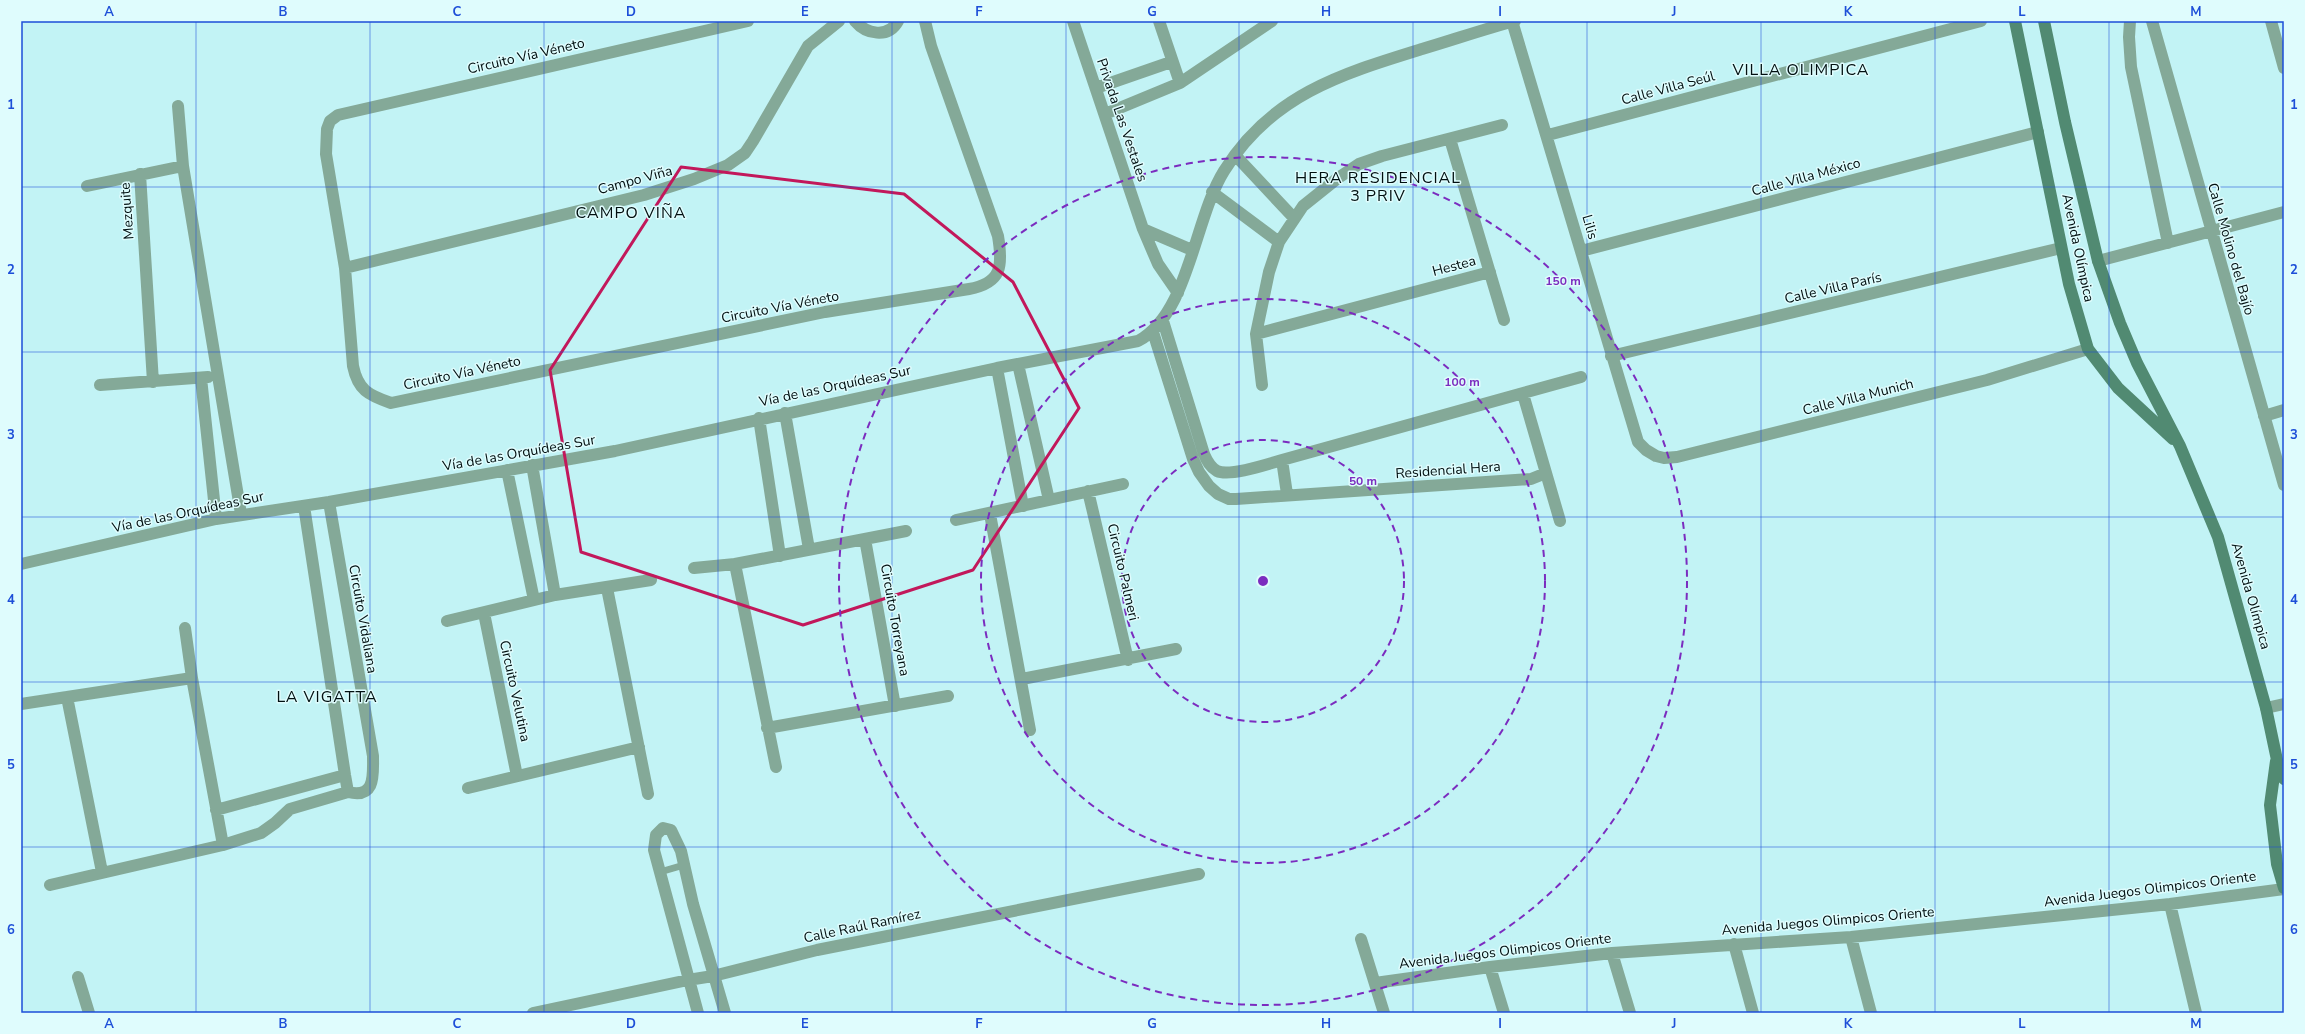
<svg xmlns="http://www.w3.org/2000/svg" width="2305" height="1034" font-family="'Nunito Sans',sans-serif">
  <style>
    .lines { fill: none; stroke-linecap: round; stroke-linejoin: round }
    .lane { stroke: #84a998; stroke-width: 7 }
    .street { stroke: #84a998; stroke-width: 12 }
    .secondary { stroke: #518a72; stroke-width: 12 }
    .marked { fill: none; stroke: #c2185b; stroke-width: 3; stroke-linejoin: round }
    .grid { fill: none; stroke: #1d4ed8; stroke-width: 1; stroke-opacity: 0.55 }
    .ring { fill: none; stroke: #7b2cbf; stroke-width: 2; stroke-dasharray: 7 5 }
    .labels { text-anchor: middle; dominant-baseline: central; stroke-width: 3; stroke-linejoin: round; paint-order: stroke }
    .street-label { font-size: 14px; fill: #010f10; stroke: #dffcfd }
    .quarter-label { font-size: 16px; letter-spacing: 1px; fill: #010f10; stroke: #dffcfd }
    .centre { fill: #7b2cbf; stroke: #dffcfd; stroke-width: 2 }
    .ring-label { font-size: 12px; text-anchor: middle; font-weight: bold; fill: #7b2cbf; stroke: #dffcfd; stroke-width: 3; stroke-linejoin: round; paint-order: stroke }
    .neatline { fill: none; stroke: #1d4ed8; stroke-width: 1.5 }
    .grid-label { font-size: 13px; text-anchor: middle; font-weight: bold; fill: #1d4ed8 }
  </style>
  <rect width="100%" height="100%" fill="#c2f3f5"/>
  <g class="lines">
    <!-- lane -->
    <path class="lane" d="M 660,872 L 684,865"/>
    <!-- street -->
    <path class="street" d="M 748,21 L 338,115 L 330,121 L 327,129 L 326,154 L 345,268 L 353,366 C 358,390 368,395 391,403 L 825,312 L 969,289 C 1002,283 1003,266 998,236 L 931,46 L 925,21
      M 855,21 C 866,34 888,39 898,21
      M 1073,21 L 1143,229 L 1158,264 L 1178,293
      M 1159,21 L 1180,83
      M 1512,21 L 1638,442 L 1646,450 L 1656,456 L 1664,458 L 1677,457 L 1987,380 L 2088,349
      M 2130,21 L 2129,37 L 2131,67 L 2168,243
      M 2152,21 L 2284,485
      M 2271,21 L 2284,68
      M 1096,88 L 1171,62
      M 178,106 L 183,166 L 241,514
      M 1105,114 L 1180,83 L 1272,21
      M 1548,135 L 1981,21
      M 1450,139 L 1504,320
      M 1235,155 L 1293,217
      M 140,174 L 153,382
      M 87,186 L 183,166
      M 1212,192 L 1279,242
      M 1143,229 L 1192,250
      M 1581,251 L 2038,132
      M 2098,261 L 2284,212
      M 345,268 L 644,195 L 694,179 L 728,165 L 745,153 L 753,141 L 808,46 L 839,21
      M 1163,321 L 1204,454 C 1207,461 1210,467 1217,471 C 1230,477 1268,464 1282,460 L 1581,377
      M 1153,332 L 1193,459 L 1199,472 L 1209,486 L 1218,494 L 1229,499 L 1236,499 L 1531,479 L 1546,473
      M 1256,334 L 1490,272
      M 1611,356 L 2061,248
      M 1018,364 L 1049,500
      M 997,368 L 1023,506
      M 201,378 L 216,519
      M 100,385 L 208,377
      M 1262,385 L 1256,334 L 1269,272 L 1279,242 L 1303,206 L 1338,178 L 1359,164 L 1382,156 L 1502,125
      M 1523,394 L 1560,521
      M 785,413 L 809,549
      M 2264,416 L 2284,410
      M 759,418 L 780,556
      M 1282,460 L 1287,494
      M 532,465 L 555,595
      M 507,470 L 534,600
      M 1088,491 L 1128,660
      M 304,506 L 345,775 L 348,792 C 376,799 373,775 373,756 L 329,502
      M 990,514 L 1030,730
      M 956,520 L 1123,484
      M 865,539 L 895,706
      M 21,564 L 216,519 L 329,502 L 615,451 L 997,368 L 1138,341 C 1189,314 1194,219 1224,171 C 1271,95 1341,74 1422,49 C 1453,40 1484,29 1515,21
      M 735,564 L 776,767
      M 694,568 L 735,564 L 906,531
      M 607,588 L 648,794
      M 484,613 L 517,776
      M 447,621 L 555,595 L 651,580
      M 185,628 L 192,678 L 223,845
      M 1022,679 L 1176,649
      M 67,697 L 102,872
      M 21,704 L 192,678
      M 2266,708 L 2284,704
      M 767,728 L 948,696
      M 468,788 L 639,747
      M 216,810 L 345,775
      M 50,885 L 223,845 L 261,833 L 275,823 L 290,809 L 348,792
      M 2170,904 L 2196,1013
      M 1851,937 L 1871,1013
      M 1361,939 L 1384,1013
      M 1734,944 L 1753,1013
      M 1612,953 L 1630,1013
      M 1490,967 L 1504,1013
      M 78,977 L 89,1013
      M 1375,983 L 1490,967 L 1612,953 L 1851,937 L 2170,904 L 2284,889
      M 533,1013 L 688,980 L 713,976 L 817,950 L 1199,874
      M 698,1013 L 654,850 L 656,835 L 663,828 L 671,830 L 681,851 L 693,904 L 725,1013"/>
    <!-- secondary -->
    <path class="secondary" d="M 2015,21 L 2069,284 L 2088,349 L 2118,388 L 2173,439
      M 2044,21 L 2065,122 L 2098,261 L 2120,323 L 2137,363 L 2180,446 L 2218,537 L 2266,708 L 2277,760 L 2284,779
      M 2276,761 L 2270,805 L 2277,864 L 2284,888"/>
  </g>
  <!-- marked area -->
  <path class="marked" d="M 681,167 L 904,194 L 1013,282 L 1079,408 L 973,570 L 803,625 L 581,552 L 550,370 Z"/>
  <!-- grid -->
  <path class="grid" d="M 196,21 L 196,1013M 370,21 L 370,1013M 544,21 L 544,1013M 718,21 L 718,1013M 892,21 L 892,1013M 1066,21 L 1066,1013M 1239,21 L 1239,1013M 1413,21 L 1413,1013M 1587,21 L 1587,1013M 1761,21 L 1761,1013M 1935,21 L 1935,1013M 2109,21 L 2109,1013M 21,187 L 2284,187M 21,352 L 2284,352M 21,517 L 2284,517M 21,682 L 2284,682M 21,847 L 2284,847"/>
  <!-- distance rings -->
  <g class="ring">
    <circle cx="1263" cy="581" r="141"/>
    <circle cx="1263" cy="581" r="282"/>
    <circle cx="1263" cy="581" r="424"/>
  </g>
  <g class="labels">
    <!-- street labels -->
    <g class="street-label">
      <text transform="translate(526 56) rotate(-13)">Circuito Vía Véneto</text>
      <text transform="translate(1668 88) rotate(-15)">Calle Villa Seúl</text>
      <text transform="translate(1122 120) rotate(71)">Privada Las Vestales</text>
      <text transform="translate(1806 177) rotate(-15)">Calle Villa México</text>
      <text transform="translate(635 180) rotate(-15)">Campo Viña</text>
      <text transform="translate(127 211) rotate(-94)">Mezquite</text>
      <text transform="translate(1590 227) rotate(74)">Lilis</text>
      <text transform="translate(2078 248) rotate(78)">Avenida Olímpica</text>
      <text transform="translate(2231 249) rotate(74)">Calle Molino del Bajío</text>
      <text transform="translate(1454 266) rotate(-15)">Hestea</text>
      <text transform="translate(1833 288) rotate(-13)">Calle Villa París</text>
      <text transform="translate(780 307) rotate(-11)">Circuito Vía Véneto</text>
      <text transform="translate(462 373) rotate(-12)">Circuito Vía Véneto</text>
      <text transform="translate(835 386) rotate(-12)">Vía de las Orquídeas Sur</text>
      <text transform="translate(1858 397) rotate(-14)">Calle Villa Munich</text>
      <text transform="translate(519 453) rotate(-10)">Vía de las Orquídeas Sur</text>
      <text transform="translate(1448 470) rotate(-4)">Residencial Hera</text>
      <text transform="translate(188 512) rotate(-12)">Vía de las Orquídeas Sur</text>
      <text transform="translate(1123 572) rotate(77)">Circuito Palmeri</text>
      <text transform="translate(2251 596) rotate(74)">Avenida Olímpica</text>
      <text transform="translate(363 619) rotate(80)">Circuito Vidaliana</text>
      <text transform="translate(895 620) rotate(80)">Circuito Torreyana</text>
      <text transform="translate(515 691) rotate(78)">Circuito Velutina</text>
      <text transform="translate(2150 889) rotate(-7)">Avenida Juegos Olimpicos Oriente</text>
      <text transform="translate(1828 921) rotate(-5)">Avenida Juegos Olimpicos Oriente</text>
      <text transform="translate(862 926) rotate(-12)">Calle Raúl Ramírez</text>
      <text transform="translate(1505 951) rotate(-7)">Avenida Juegos Olimpicos Oriente</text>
    </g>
    <!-- quarter labels -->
    <g class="quarter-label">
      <text x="1801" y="70">VILLA OLIMPICA</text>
      <text x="1378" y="178">HERA RESIDENCIAL<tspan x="1378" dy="18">3 PRIV</tspan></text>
      <text x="631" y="213">CAMPO VIÑA</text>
      <text x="327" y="697">LA VIGATTA</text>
    </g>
  </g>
  <circle cx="1263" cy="581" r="6" class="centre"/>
  <g class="ring-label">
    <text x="1563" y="285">150 m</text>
    <text x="1462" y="386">100 m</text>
    <text x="1363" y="485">50 m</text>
  </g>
  <!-- border -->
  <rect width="2305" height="1034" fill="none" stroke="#dffcfd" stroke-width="44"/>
  <rect x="22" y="22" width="2261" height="990" class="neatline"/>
  <g class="grid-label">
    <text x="109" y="16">A</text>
    <text x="283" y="16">B</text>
    <text x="457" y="16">C</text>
    <text x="631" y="16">D</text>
    <text x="805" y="16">E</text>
    <text x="979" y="16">F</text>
    <text x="1152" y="16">G</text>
    <text x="1326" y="16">H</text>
    <text x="1500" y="16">I</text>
    <text x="1674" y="16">J</text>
    <text x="1848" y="16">K</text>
    <text x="2022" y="16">L</text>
    <text x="2196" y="16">M</text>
    <text x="11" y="109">1</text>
    <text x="2294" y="109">1</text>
    <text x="11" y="274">2</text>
    <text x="2294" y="274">2</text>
    <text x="11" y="439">3</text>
    <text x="2294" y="439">3</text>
    <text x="11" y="604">4</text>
    <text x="2294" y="604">4</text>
    <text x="11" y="769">5</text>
    <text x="2294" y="769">5</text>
    <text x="11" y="934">6</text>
    <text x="2294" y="934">6</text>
    <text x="109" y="1028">A</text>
    <text x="283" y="1028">B</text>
    <text x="457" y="1028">C</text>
    <text x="631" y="1028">D</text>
    <text x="805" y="1028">E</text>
    <text x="979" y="1028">F</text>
    <text x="1152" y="1028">G</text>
    <text x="1326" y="1028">H</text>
    <text x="1500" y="1028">I</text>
    <text x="1674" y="1028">J</text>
    <text x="1848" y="1028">K</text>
    <text x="2022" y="1028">L</text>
    <text x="2196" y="1028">M</text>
  </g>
</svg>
